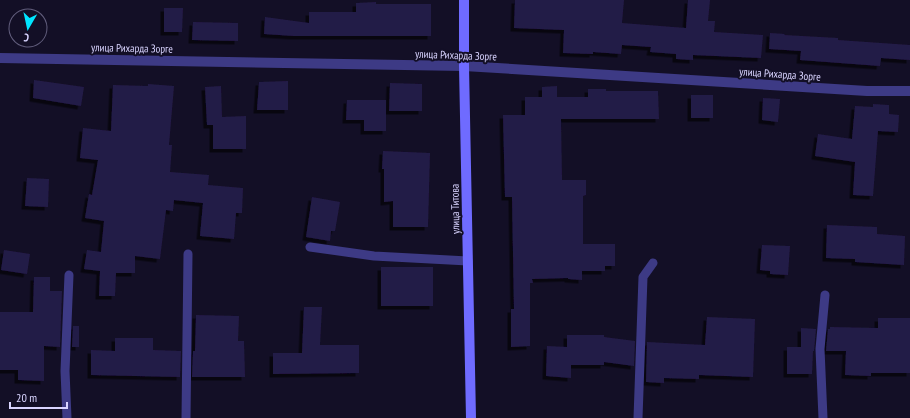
<svg xmlns="http://www.w3.org/2000/svg" width="910" height="418" font-family="'PT Sans Narrow',sans-serif">
  <style>
    .building { fill: #241b47; filter: url(#shadow) }
    .lines { fill: none; stroke-linecap: round; stroke-linejoin: round }
    .lane { stroke: #3d3a85; stroke-width: 9 }
    .street { stroke: #3d3a85; stroke-width: 10 }
    .secondary { stroke: #6f6bff; stroke-width: 10 }
    .labels { text-anchor: middle; dominant-baseline: central; stroke-width: 4; stroke-linejoin: round; paint-order: stroke }
    .street-label { font-size: 11px; fill: #d9d4ff; stroke: #130f26 }
  </style>
  <defs>
    <filter id="shadow"><feDropShadow dx="-3.5" dy="3.5" stdDeviation="0" flood-color="#0009"/></filter>
  </defs>
  <rect width="100%" height="100%" fill="#130f26"/>
  <!-- building -->
  <path class="building" d="M 515,0 L 624,0 L 622,23 L 686,28 L 688,0 L 710,0 L 708,21 L 715,21 L 714,32 L 763,35 L 761,58 L 693,55 L 693,60 L 676,59 L 676,54 L 650,52 L 651,47 L 622,45 L 621,54 L 593,52 L 593,54 L 563,53 L 564,30 L 514,28 Z
    M 376,2 L 376,4 L 431,4 L 431,36 L 294,36 L 264,34 L 265,17 L 309,23 L 309,12 L 356,12 L 356,3 Z
    M 164,8 L 183,8 L 182,32 L 164,32 Z
    M 193,22 L 238,23 L 238,41 L 192,40 Z
    M 770,33 L 785,34 L 784,35 L 838,38 L 838,40 L 910,45 L 910,60 L 881,58 L 880,66 L 800,60 L 801,51 L 769,49 Z
    M 34,80 L 84,87 L 81,106 L 33,98 Z
    M 288,81 L 288,110 L 257,110 L 259,82 Z
    M 390,83 L 422,84 L 422,111 L 389,111 Z
    M 148,84 L 174,86 L 169,145 L 172,145 L 170,172 L 209,175 L 208,185 L 243,188 L 242,213 L 236,213 L 234,239 L 200,236 L 203,203 L 174,200 L 173,211 L 166,210 L 160,259 L 135,256 L 135,273 L 116,273 L 115,296 L 99,296 L 100,271 L 84,269 L 87,250 L 101,252 L 104,221 L 85,218 L 89,194 L 92,195 L 98,160 L 80,158 L 83,128 L 111,131 L 113,85 L 148,86 Z
    M 221,86 L 222,117 L 246,116 L 246,149 L 213,149 L 213,125 L 207,125 L 205,87 Z
    M 557,86 L 557,97 L 588,97 L 588,89 L 606,89 L 606,91 L 658,91 L 659,119 L 561,119 L 562,180 L 586,180 L 586,195 L 583,196 L 583,244 L 615,244 L 615,266 L 605,266 L 605,271 L 582,271 L 582,280 L 568,279 L 568,278 L 532,279 L 533,283 L 530,283 L 530,346 L 511,347 L 511,309 L 514,309 L 512,197 L 505,197 L 503,115 L 525,115 L 525,97 L 542,97 L 542,87 Z
    M 691,95 L 713,95 L 713,118 L 691,118 Z
    M 763,98 L 780,99 L 778,122 L 762,120 Z
    M 347,100 L 386,100 L 386,131 L 364,131 L 364,120 L 346,120 Z
    M 873,104 L 889,105 L 889,114 L 899,115 L 898,132 L 878,131 L 873,196 L 853,195 L 855,162 L 815,156 L 818,134 L 852,139 L 855,106 L 873,107 Z
    M 383,151 L 430,153 L 428,227 L 393,227 L 393,201 L 384,202 L 384,169 L 382,169 Z
    M 27,178 L 49,179 L 48,207 L 25,206 Z
    M 312,197 L 340,202 L 335,231 L 331,231 L 330,241 L 306,237 Z
    M 827,225 L 877,227 L 877,234 L 905,236 L 904,265 L 855,262 L 855,259 L 826,258 Z
    M 762,245 L 790,246 L 788,275 L 770,274 L 770,271 L 760,270 Z
    M 4,250 L 30,254 L 27,274 L 1,270 Z
    M 381,267 L 433,267 L 433,306 L 381,306 Z
    M 34,277 L 50,277 L 50,291 L 62,291 L 60,347 L 44,346 L 44,381 L 18,380 L 18,370 L 0,370 L 0,312 L 33,312 Z
    M 304,307 L 322,307 L 320,345 L 359,345 L 359,373 L 273,374 L 273,353 L 302,353 Z
    M 196,315 L 239,316 L 238,341 L 244,341 L 245,377 L 192,377 L 193,351 L 195,351 Z
    M 707,317 L 755,319 L 753,377 L 699,375 L 699,379 L 664,378 L 664,383 L 646,382 L 647,342 L 705,345 Z
    M 878,318 L 910,318 L 910,373 L 871,373 L 871,376 L 845,375 L 846,351 L 826,351 L 828,329 L 830,329 L 830,327 L 878,328 Z
    M 73,326 L 79,326 L 79,347 L 72,347 Z
    M 801,328 L 816,329 L 814,351 L 813,351 L 812,374 L 787,374 L 787,347 L 801,347 Z
    M 567,335 L 604,335 L 604,337 L 635,341 L 634,366 L 604,362 L 604,365 L 571,365 L 571,378 L 546,376 L 547,346 L 567,347 Z
    M 115,338 L 153,338 L 153,350 L 181,351 L 180,377 L 91,375 L 91,350 L 115,351 Z"/>
  <g class="lines">
    <!-- lane -->
    <path class="lane" d="M 310,247 L 374,256 L 468,261
      M 67,418 L 65,371 L 69,275
      M 186,418 L 188,254
      M 638,418 L 643,277 L 653,263
      M 823,418 L 820,349 L 825,295"/>
    <!-- street -->
    <path class="street" d="M 0,58 L 464,66 L 867,91 L 910,91"/>
    <!-- secondary -->
    <path class="secondary" d="M 464,0 L 464,66 L 471,418"/>
  </g>
  <g class="labels">
    <!-- street labels -->
    <g class="street-label">
      <text transform="translate(132 48) rotate(1)">улица Рихарда Зорге</text>
      <text transform="translate(456 55) rotate(2)">улица Рихарда Зорге</text>
      <text transform="translate(780 74) rotate(4)">улица Рихарда Зорге</text>
      <text transform="translate(455 209) rotate(-91)">улица Титова</text>
    </g>
  </g>
  <!-- north arrow -->
  <g transform="translate(28 28) rotate(189)"><circle r="19" fill="#130f26" stroke="#625e7d"/>
  <path d="M0-3L7 15L0 10L-7 15Z" fill="#00e5ff"/>
  <text y="-6" font-size="11" font-weight="bold" text-anchor="middle" fill="#d9d4ff">С</text>
  </g>
  <!-- scale -->
  <path d="M10 402v6h57v-6" fill="none" stroke="#d9d4ff" stroke-width="2"/>
  <text x="16" y="402" font-size="12" fill="#d9d4ff" stroke="#130f26" stroke-width="3" paint-order="stroke">20 m</text>
</svg>
